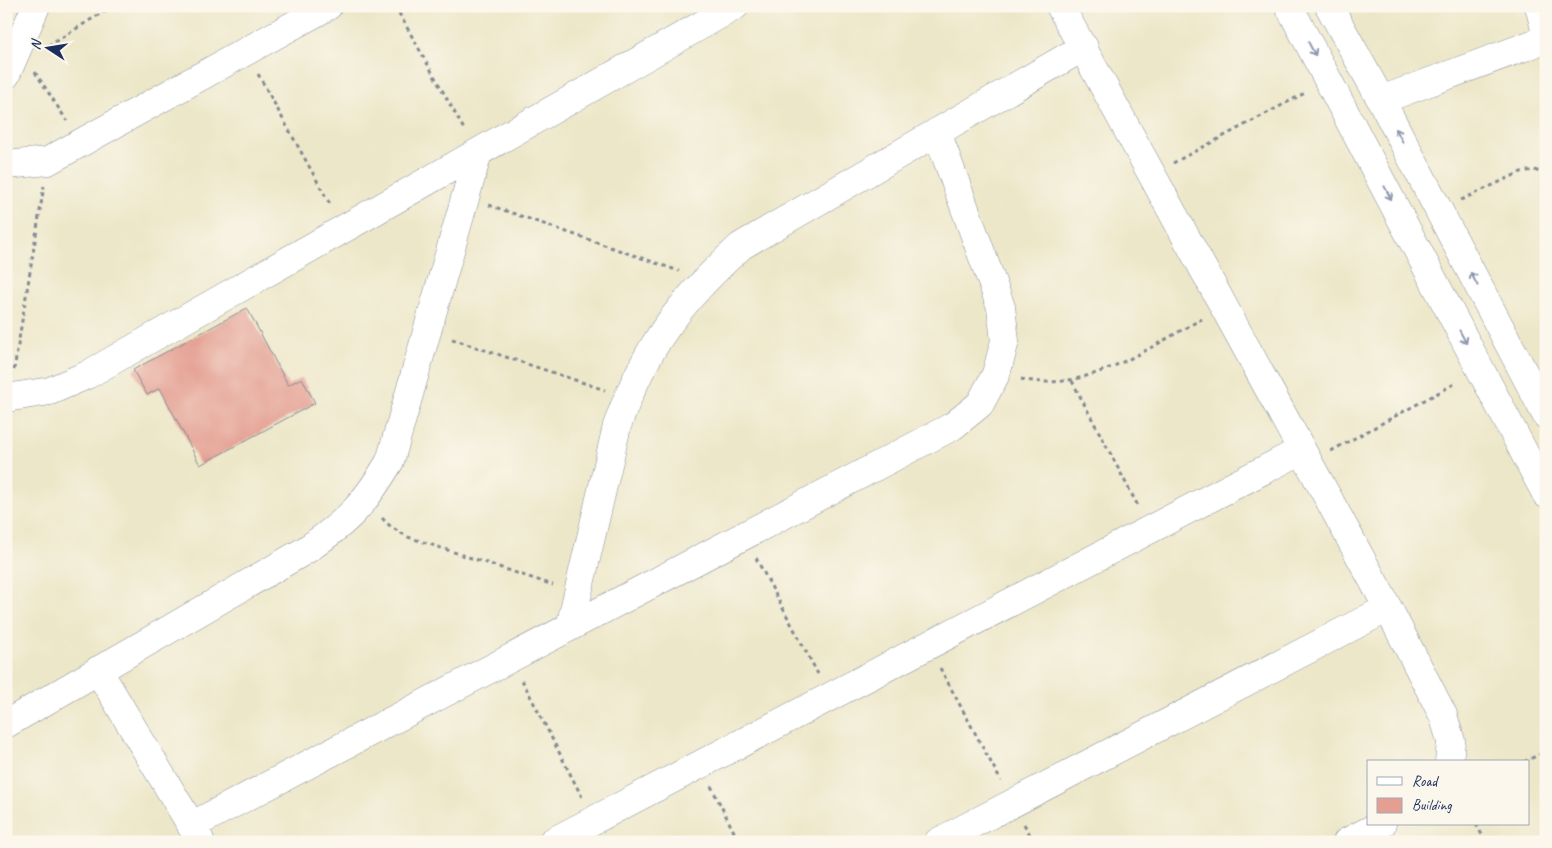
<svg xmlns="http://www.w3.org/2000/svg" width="1552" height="848" font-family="Caveat,sans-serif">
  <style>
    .building { fill: #e49f92 }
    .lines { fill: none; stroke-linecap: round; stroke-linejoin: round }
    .street-casing { stroke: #848b94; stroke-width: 29 }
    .path { stroke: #848b94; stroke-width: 3; stroke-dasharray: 4 4; stroke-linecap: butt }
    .street { stroke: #fff; stroke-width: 28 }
    .oneway { stroke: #8d97ae }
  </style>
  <rect width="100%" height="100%" fill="#fbf7ec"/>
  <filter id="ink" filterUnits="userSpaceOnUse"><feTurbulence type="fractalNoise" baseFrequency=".02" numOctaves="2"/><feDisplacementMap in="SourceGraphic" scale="10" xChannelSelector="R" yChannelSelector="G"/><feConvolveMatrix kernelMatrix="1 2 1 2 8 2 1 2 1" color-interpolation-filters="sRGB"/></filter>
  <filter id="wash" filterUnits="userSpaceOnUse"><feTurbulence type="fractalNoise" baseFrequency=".0096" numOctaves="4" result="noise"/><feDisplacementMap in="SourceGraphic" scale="20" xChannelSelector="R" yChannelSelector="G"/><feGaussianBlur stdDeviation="1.12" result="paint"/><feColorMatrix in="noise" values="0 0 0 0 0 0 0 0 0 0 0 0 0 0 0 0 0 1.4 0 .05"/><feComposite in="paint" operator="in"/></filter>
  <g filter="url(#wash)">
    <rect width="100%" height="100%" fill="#ede7c9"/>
    <g id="blocks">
      <!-- building -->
      <path class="building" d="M 247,308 L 288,385 L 302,378 L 315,403 L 200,465 L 160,388 L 147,395 L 133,370 Z"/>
    </g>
  </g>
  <g filter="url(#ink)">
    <use href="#blocks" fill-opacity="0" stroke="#848b94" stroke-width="1"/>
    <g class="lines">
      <defs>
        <path id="street" d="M 1060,6 L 1388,608 L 1443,715 L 1451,741 L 1449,762
          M 1289,6 L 1546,494
          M 1329,6 L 1381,100 L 1546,415
          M 1539,6 L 1546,33
          M 6,75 L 36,6
          M 1381,100 L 1546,39
          M 6,165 L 48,161 L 328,6
          M 6,398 L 50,391 L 87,375 L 735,6
          M 570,627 L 617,426 C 645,347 679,302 741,246 L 1084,47
          M 98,670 L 200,840
          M 6,724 L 306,550 C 348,521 364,505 390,461 L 478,153
          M 191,826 L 953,426 L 980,404 L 996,374 L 1005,341 L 1001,307 L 937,132
          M 552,842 L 1302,450
          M 938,842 L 1388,608
          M 1347,842 L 1382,824"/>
      </defs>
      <!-- street casing -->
      <use href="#street" class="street-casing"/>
      <!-- path -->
      <path class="path" d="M 395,6 L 465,131
        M 48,46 L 113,6
        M 35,72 L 67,121
        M 258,74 L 331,206
        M 1173,163 L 1305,93
        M 1461,200 L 1521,172 L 1534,170 L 1546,174
        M 489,205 L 679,271
        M 452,339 L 605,390
        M 14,370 L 44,186
        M 1021,379 C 1086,394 1147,348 1202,319
        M 1072,381 L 1138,506
        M 1331,451 L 1456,383
        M 382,518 L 391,527 L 408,537 L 553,585
        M 756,558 L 818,674
        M 940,668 L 1001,781
        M 522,680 L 582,797
        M 1524,762 L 1546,751
        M 711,786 L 739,842
        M 1024,824 L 1034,842
        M 1476,824 L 1486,842"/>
      <!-- street -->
      <use href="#street" class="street"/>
    </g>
    <!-- one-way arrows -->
    <defs><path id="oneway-shaft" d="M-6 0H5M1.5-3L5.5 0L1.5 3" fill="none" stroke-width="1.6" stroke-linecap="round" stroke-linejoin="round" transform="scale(1.25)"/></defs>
    <g class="oneway">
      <use href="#oneway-shaft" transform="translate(1312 49) rotate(62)"/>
      <use href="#oneway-shaft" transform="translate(1399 135) rotate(-118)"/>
      <use href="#oneway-shaft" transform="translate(1388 193) rotate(62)"/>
      <use href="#oneway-shaft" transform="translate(1474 279) rotate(-118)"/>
      <use href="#oneway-shaft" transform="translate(1463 337) rotate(62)"/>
    </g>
  </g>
  <!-- margin -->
  <rect width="1552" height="848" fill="none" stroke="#fbf7ec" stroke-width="25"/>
  <!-- legend -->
  <rect x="1367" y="760" width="162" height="65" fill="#fbf7ec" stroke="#a1a7b3"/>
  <rect x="1377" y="777" width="25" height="8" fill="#ffffff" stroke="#a1a7b3"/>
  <text x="1412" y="786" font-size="15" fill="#1b2f5e">Road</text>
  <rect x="1377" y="798" width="25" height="15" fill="#e49f92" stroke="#a1a7b3"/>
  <text x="1412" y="810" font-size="15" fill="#1b2f5e">Building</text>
  <!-- north arrow -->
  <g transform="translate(48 48) rotate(282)" stroke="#fbf7ec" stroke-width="4" paint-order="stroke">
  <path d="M0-4L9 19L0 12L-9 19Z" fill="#1b2f5e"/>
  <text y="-8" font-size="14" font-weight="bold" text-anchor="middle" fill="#1b2f5e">N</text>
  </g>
</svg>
